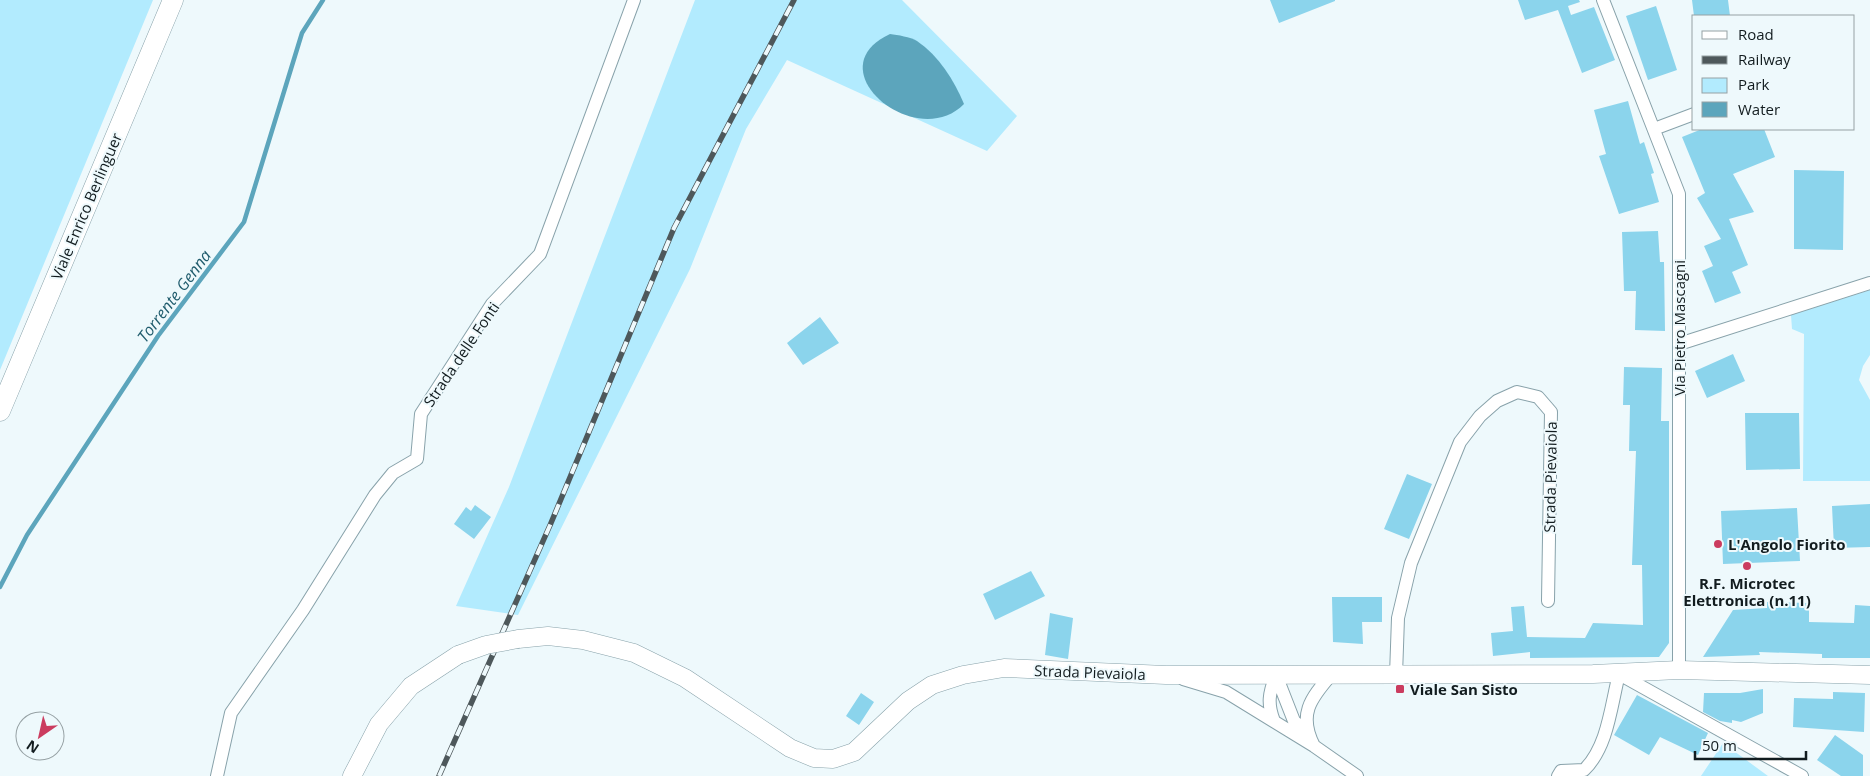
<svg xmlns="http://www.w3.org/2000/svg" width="1870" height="776" font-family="'Open Sans',sans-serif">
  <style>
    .green { fill: #b2ebfe }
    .water { fill: #5ca5bc }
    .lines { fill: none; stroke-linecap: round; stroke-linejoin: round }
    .stream { stroke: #5ca5bc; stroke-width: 4.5 }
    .building { fill: #8bd4ec }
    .street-casing { stroke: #88a2aa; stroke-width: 14 }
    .secondary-casing { stroke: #88a2aa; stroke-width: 19 }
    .primary-casing { stroke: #88a2aa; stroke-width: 21 }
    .street { stroke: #fff; stroke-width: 12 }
    .secondary { stroke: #fff; stroke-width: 18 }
    .primary { stroke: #fff; stroke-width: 20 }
    .rail-casing { stroke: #4e585b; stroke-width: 5.5 }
    .rail { stroke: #eef9fc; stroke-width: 4; stroke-dasharray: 11; stroke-linecap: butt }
    .secondary-bridge-casing { stroke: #88a2aa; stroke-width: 19; stroke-linecap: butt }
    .secondary-bridge { stroke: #fff; stroke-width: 18 }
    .poi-dot { fill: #cb3c5f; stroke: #eef9fc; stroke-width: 2 }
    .labels { text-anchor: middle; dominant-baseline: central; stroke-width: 4; stroke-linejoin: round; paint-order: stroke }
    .street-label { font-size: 15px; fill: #121c1f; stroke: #eef9fc }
    .poi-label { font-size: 15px; font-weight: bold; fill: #121c1f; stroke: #eef9fc; text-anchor: start }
    .water-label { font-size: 16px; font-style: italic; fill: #215d6e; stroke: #eef9fc }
  </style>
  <rect width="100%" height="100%" fill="#eef9fc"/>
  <!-- green -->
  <path class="green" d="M 0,0 L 153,0 L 0,370 Z
    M 695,0 L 902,0 L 1017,116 L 987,151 L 787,60 L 746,129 L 690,269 L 518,615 L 456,606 L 509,487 Z
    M 1870,290 L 1870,355 L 1863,366 L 1859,380 L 1870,400 L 1870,481 L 1803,481 L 1804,334 L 1792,329 L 1791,315 Z
    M 1723,743 L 1768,776 L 1701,776 Z"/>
  <!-- water -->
  <path class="water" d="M 890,34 C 898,35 910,37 917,41 C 939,56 954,80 964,104 C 916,153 814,69 890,34 Z"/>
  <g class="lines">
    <!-- stream -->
    <path class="stream" d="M 0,587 L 27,535 L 158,336 L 244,222 L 302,33 L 323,0"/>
  </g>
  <!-- building -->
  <path class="building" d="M 1270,0 L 1335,0 L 1335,1 L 1279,23 Z
    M 1518,0 L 1579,0 L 1580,2 L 1568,6 L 1571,15 L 1594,7 L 1615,60 L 1582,73 L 1558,10 L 1525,20 Z
    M 1692,0 L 1728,0 L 1730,16 L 1694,16 Z
    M 1656,6 L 1677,70 L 1648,80 L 1626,16 Z
    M 1628,101 L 1640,144 L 1644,142 L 1654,173 L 1651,174 L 1659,202 L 1619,214 L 1599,156 L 1606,154 L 1594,110 Z
    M 1702,129 L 1764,129 L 1775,157 L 1733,174 L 1754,212 L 1729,219 L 1748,265 L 1732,272 L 1741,293 L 1715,303 L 1702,271 L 1713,266 L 1704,246 L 1721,239 L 1697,198 L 1705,193 L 1682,137 Z
    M 1794,170 L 1844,171 L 1843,250 L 1794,249 Z
    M 1658,231 L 1660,262 L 1664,262 L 1665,331 L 1635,330 L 1636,291 L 1624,291 L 1622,232 Z
    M 820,317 L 839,343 L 803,365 L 787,343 Z
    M 1733,354 L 1745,381 L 1707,398 L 1695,371 Z
    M 1624,367 L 1662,368 L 1661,421 L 1669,421 L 1669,643 L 1659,657 L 1530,658 L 1530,652 L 1493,656 L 1491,633 L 1513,631 L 1511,607 L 1524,606 L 1527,637 L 1585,638 L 1593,623 L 1643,625 L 1642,565 L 1632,565 L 1636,451 L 1629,451 L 1630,405 L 1623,405 Z
    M 1745,413 L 1799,413 L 1800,469 L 1746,470 Z
    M 1407,474 L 1432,484 L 1409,539 L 1384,529 Z
    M 1870,504 L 1870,547 L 1834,548 L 1832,506 Z
    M 475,505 L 491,517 L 474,539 L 454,524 L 466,507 L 471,511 Z
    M 1797,508 L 1800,561 L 1723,564 L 1721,511 Z
    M 1031,571 L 1045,596 L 995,620 L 983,594 Z
    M 1332,597 L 1382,597 L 1382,622 L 1362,622 L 1363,644 L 1333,642 Z
    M 1767,602 L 1809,603 L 1809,622 L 1854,623 L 1855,605 L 1870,606 L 1870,658 L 1822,658 L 1822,654 L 1759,652 L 1760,655 L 1703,657 L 1733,610 L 1767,608 Z
    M 1050,613 L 1073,618 L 1068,659 L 1045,655 Z
    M 1763,689 L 1763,713 L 1741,722 L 1732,720 L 1732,723 L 1720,721 L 1703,712 L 1704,693 L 1740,693 Z
    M 1833,692 L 1865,693 L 1864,732 L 1793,727 L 1794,698 L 1833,699 Z
    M 861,693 L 874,702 L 859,725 L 846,716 Z
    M 1637,695 L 1708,733 L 1698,755 L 1660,737 L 1649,755 L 1614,735 Z
    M 1835,735 L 1863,755 L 1863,776 L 1841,776 L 1817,760 Z"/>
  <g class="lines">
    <defs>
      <path id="street" d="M 1603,0 L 1679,194 L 1679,670
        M 1654,129 L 1694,114
        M 1679,344 L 1870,283
        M 1276,675 L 1294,721 L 1306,731
        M 1396,675 L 1398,618 L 1411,563 L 1460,442 L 1480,416 L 1497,401 L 1517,392 L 1538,397 L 1551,412 L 1548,601
        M 1183,679 L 1226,692 L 1314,746 L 1357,776
        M 1274,721 C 1267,704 1269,693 1276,675
        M 1314,746 C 1298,715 1310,699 1331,675
        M 217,776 L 231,713 L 303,610 L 375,495 L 393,473 L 417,459 L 421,414 L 492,304 L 540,254 L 634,0
        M 1558,776 L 1561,771 L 1584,770 C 1608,747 1611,705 1619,674 L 1802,776"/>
      <path id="secondary" d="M 518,639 L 548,636 L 583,640 L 634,653 L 685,678 L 790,748 L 814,758 L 833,759 L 854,752 L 908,701 L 932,685 L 963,675 L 1004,668 L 1166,675 L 1593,674 L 1679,670 L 1870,675
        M 352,776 L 379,724 L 411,686 L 458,655"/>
      <path id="primary" d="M 0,411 L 173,0"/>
    </defs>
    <!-- street casing -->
    <use href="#street" class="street-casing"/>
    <!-- secondary casing -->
    <use href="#secondary" class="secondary-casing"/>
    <!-- primary casing -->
    <use href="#primary" class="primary-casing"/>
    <!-- street -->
    <use href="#street" class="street"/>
    <!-- secondary -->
    <use href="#secondary" class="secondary"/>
    <!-- primary -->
    <use href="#primary" class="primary"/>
    <defs>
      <path id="rail" d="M 439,776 L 551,523 L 674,228 L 794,0"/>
    </defs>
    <!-- rail casing -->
    <use href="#rail" class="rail-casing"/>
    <!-- rail -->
    <use href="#rail" class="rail"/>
    <defs>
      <path id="secondary-bridge" d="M 458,655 L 486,645 L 518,639"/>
    </defs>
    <!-- secondary-bridge casing -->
    <use href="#secondary-bridge" class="secondary-bridge-casing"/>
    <!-- secondary-bridge -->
    <use href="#secondary-bridge" class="secondary-bridge"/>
  </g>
  <!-- markers -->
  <g class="poi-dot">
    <circle cx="1718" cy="544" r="5"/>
    <circle cx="1747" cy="566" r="5"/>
    <rect x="1395" y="684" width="10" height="10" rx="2.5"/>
  </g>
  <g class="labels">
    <!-- street labels -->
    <g class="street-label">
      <text transform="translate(86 206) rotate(-67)">Viale Enrico Berlinguer</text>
      <text transform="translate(1679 328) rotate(-90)">Via Pietro Mascagni</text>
      <text transform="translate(461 354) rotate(-56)">Strada delle Fonti</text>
      <text transform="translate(1550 477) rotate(-89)">Strada Pievaiola</text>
      <text transform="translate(1090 672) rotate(2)">Strada Pievaiola</text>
    </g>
    <!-- poi labels -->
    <g class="poi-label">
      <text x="1728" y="544">L'Angolo Fiorito</text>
      <text x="1747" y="583" text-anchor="middle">R.F. Microtec<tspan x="1747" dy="17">Elettronica (n.11)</tspan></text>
      <text x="1410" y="689">Viale San Sisto</text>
    </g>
    <!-- water labels -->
    <g class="water-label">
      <text transform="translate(174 296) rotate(-53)">Torrente Genna</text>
    </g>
  </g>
  <!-- legend -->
  <rect x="1692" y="15" width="162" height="115" fill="#eef9fc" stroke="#96a1a4"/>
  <rect x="1702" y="31" width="25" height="8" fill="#ffffff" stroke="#96a1a4"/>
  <text x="1738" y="40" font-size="15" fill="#121c1f">Road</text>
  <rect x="1702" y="56" width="25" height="8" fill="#4e585b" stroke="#96a1a4"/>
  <text x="1738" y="65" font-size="15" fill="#121c1f">Railway</text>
  <rect x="1702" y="78" width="25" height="15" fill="#b2ebfe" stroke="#96a1a4"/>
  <text x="1738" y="90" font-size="15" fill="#121c1f">Park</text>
  <rect x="1702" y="102" width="25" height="15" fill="#5ca5bc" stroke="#96a1a4"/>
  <text x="1738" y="115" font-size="15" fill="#121c1f">Water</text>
  <!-- north arrow -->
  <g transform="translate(40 736) rotate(214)"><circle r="24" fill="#eef9fc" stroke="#96a1a4"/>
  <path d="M0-4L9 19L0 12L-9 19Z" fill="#cb3c5f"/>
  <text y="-8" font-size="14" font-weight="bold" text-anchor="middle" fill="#121c1f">N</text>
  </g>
  <!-- scale -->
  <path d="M1695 751v8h111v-8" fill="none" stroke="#121c1f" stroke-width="2.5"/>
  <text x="1702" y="751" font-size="15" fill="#121c1f" stroke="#eef9fc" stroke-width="4" paint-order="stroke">50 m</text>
</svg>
